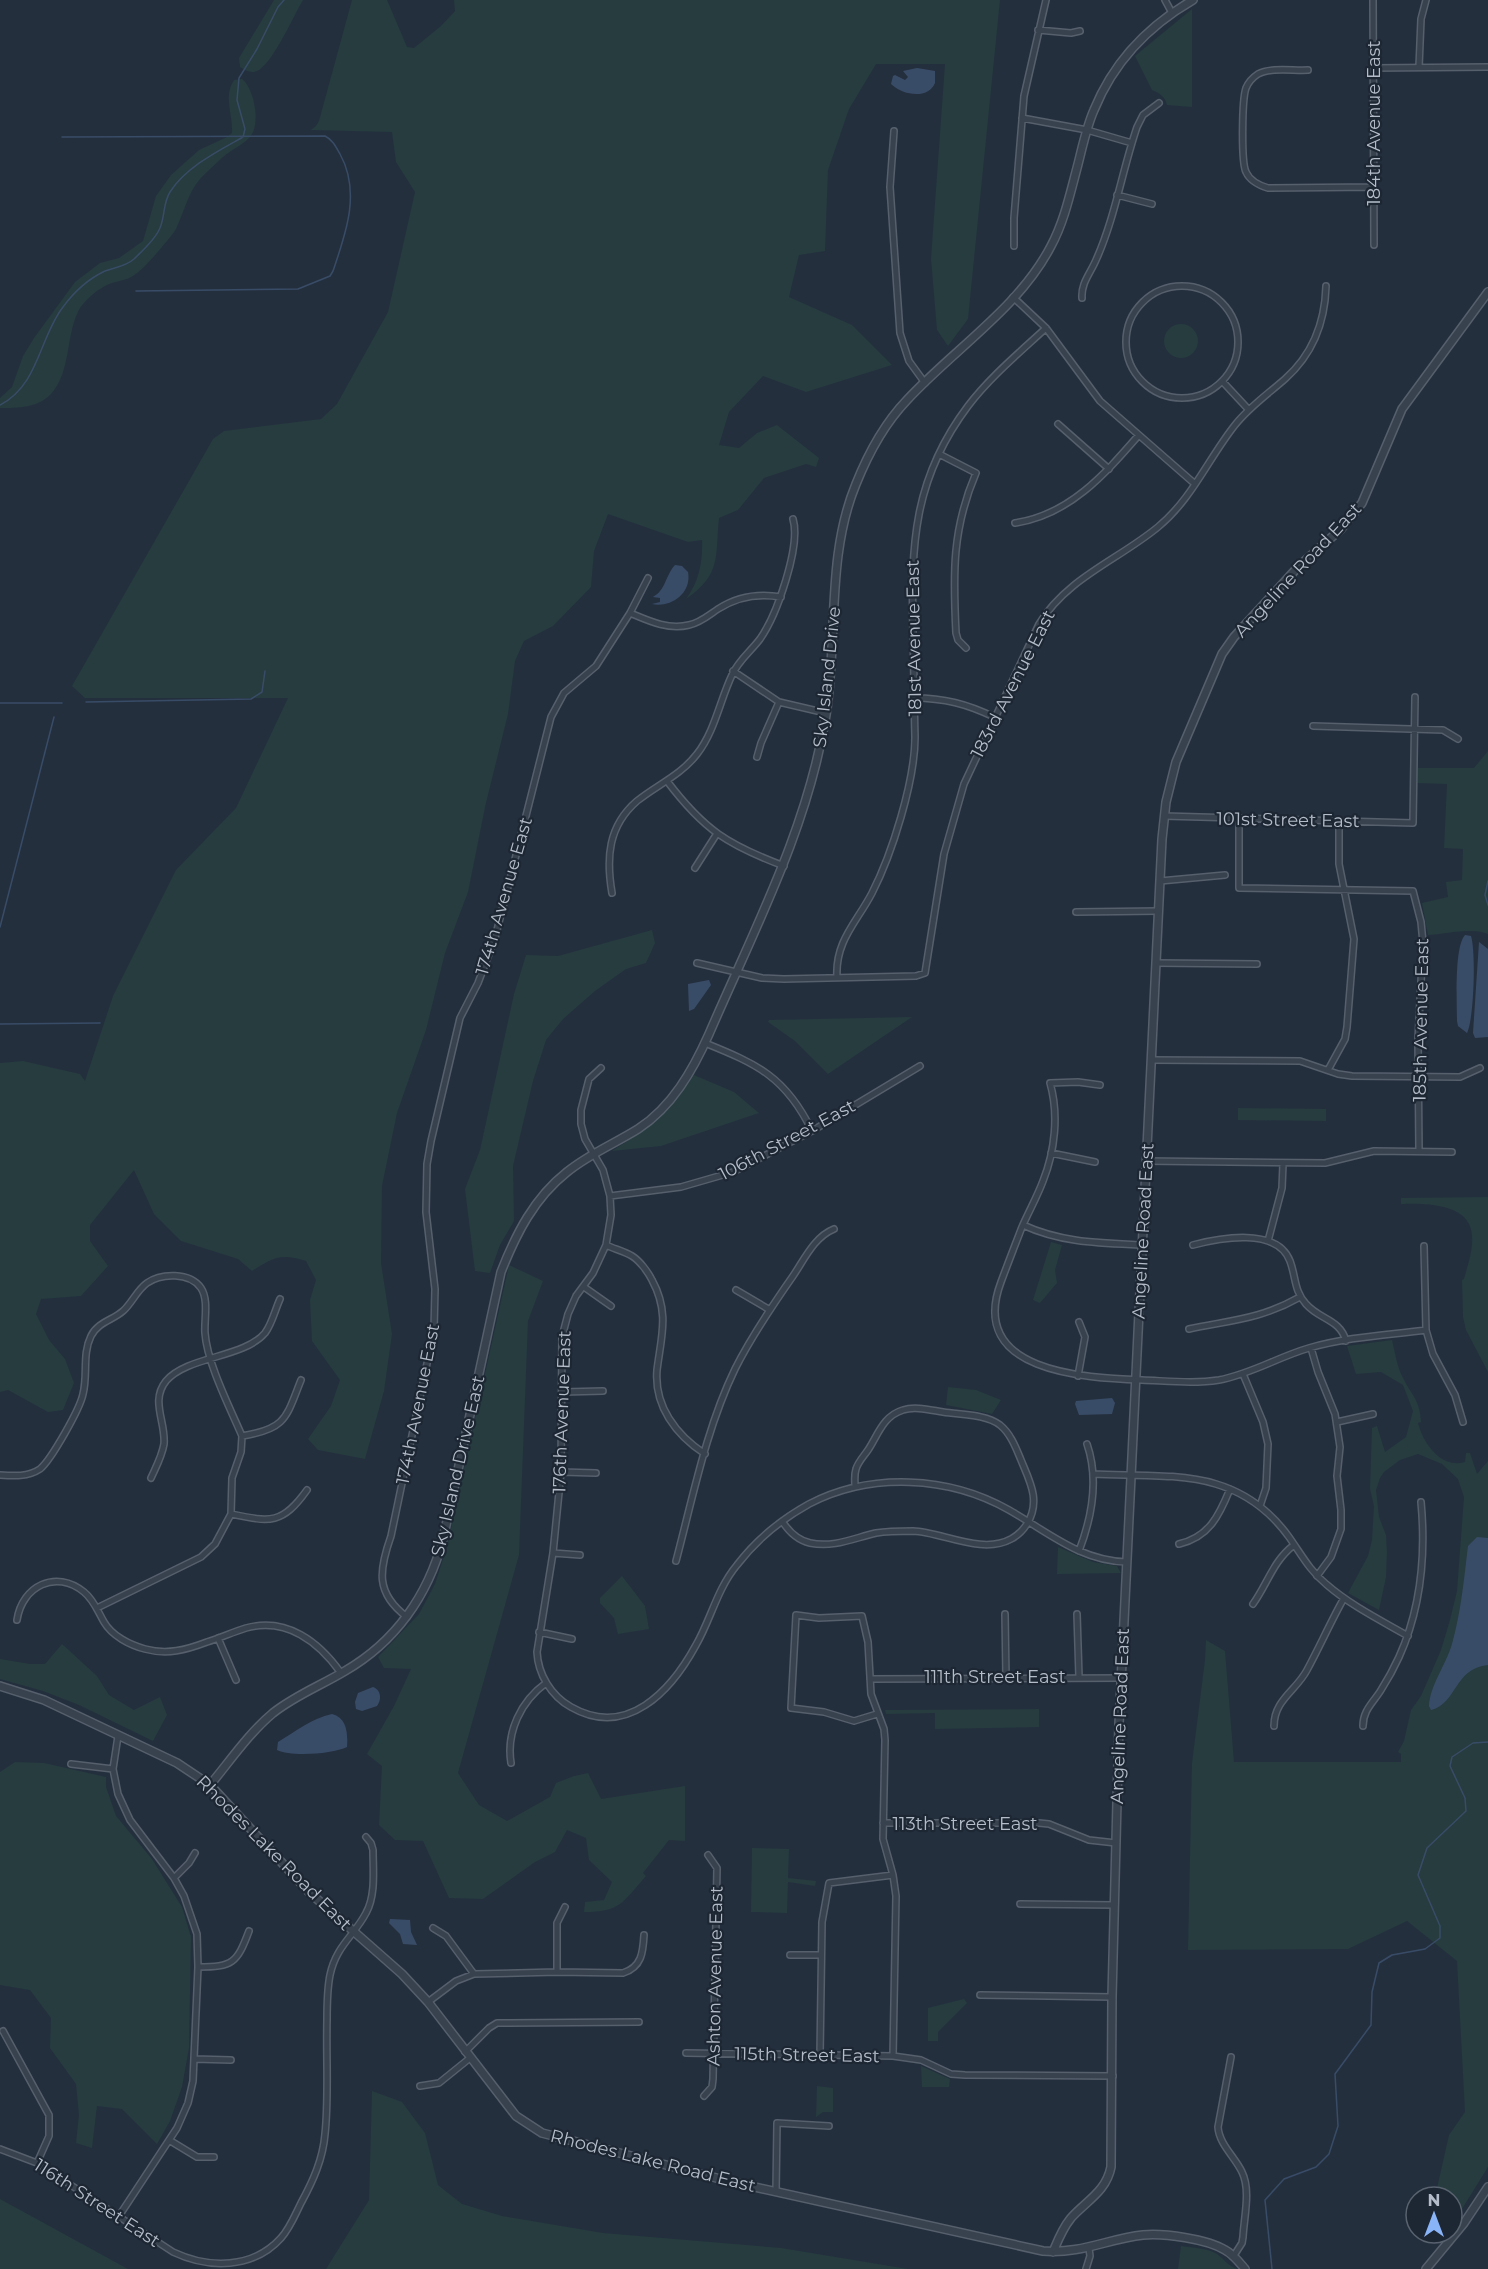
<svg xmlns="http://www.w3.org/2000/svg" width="1488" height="2269" font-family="Montserrat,sans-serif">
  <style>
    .green { fill: #263c3f }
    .water { fill: #394c67 }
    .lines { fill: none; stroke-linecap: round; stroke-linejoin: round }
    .stream { stroke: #394c67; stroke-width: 1.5 }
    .minor-casing { stroke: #565f6c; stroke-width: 8 }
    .tertiary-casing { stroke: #565f6c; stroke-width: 10 }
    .minor { stroke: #38414e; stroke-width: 5 }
    .tertiary { stroke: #38414e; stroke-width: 7 }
    .labels { text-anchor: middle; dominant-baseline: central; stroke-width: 4.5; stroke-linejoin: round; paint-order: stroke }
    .street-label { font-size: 18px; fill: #b4bcc9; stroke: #1d2633 }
  </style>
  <rect width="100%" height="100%" fill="#242f3e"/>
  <!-- green -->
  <path class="green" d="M 274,0 L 303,0 C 294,15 272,65 257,71 C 251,74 245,70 240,67 L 239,58 Z
    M 352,0 L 387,0 L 407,47 L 414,48 L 441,26 L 455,11 L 454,0 L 1000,0 L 968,319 L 948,346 L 937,330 L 931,259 L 945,64 L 876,64 L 849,109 L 828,170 L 825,251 L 799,255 L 789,297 L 852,325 L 892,365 L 806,392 L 763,376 L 729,412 L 719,445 L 739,448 L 757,433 L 777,425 L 819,458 L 816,467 L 806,464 L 764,478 L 738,510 L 719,518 C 715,557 722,574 686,599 C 699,582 703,561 702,540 L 688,542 L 608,514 L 594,551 L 591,587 L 553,626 L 524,641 L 515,661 L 508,714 L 485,807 L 468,892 L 445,953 L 426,1030 L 397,1113 L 382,1186 L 381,1263 L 392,1334 L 384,1391 L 365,1459 L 318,1450 L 308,1439 L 331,1406 L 340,1380 L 312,1341 L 310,1300 L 316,1280 L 306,1261 C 281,1253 274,1257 252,1271 L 238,1259 L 181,1241 L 154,1214 L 134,1170 L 90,1225 L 90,1241 L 108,1266 L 81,1296 L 41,1299 L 36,1314 L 49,1340 L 65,1359 L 74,1383 L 63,1410 L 48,1412 L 8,1390 L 0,1392 L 0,1063 L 23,1061 L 80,1074 L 85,1081 L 113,996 L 176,870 L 236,808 L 288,698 L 85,698 L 72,686 L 213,439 L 224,431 L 321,419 L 337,404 L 388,312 L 415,192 L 396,162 L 392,132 L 311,130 L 316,126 L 319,121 Z
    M 1192,9 L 1192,107 L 1167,105 C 1165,97 1160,93 1152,90 L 1135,56 Z
    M 242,79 C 254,88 260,121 252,134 C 246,144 232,149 223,157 C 215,164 207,172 200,179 C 188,193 184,212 176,229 C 172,236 145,268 137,273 C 129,280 122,280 112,283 C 100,287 87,298 80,308 C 65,334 72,371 51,394 C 38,408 18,408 0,408 L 0,398 L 12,387 L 23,356 L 34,338 L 75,282 L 100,263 L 119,258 L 143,241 L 156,196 L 171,175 L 199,150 L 227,137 L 232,133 C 233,114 223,96 234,80 Z
    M1164 341a17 17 0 1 1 34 0a17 17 0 1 1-34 0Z
    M 1488,751 L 1488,934 C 1474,927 1445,934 1428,935 L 1422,903 L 1448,897 L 1446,882 L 1462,880 L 1463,849 L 1444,848 L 1447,784 L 1417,783 L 1418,768 L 1474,768 Z
    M 652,930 L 655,943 L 646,963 L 626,969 L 595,991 L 563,1019 L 546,1040 L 533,1081 L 513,1166 L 514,1221 L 500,1245 L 490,1273 L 475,1271 L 465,1189 L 480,1150 L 514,994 L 526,955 L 558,956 Z
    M 912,1017 L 828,1074 L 795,1041 L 768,1022 L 769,1020 Z
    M 694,1075 L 734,1092 L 759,1113 L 661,1146 L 612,1151 C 650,1127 669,1113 694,1075 Z
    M 1238,1108 L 1326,1109 L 1326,1121 L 1238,1120 Z
    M 1488,1197 L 1488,1372 L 1466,1330 L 1463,1317 L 1462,1280 L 1464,1279 C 1468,1264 1477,1240 1469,1224 C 1459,1203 1420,1203 1401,1204 L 1401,1198 Z
    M 1051,1242 L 1062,1245 L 1055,1270 L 1057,1283 L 1040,1303 L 1033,1300 Z
    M 509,1265 L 543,1281 L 528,1321 L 519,1555 L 458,1773 L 479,1805 L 507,1821 L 550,1797 L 556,1783 L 574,1776 L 588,1773 L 601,1799 L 685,1786 L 685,1841 L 669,1840 L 643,1873 L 646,1876 C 623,1902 621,1912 584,1912 L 585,1902 L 604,1900 L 612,1882 L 589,1860 L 586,1838 L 567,1830 L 555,1852 L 535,1862 L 483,1899 L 449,1898 L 423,1841 L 395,1840 L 379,1825 L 382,1766 L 367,1754 L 394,1706 L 411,1669 L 384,1668 L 378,1657 L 419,1614 L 435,1584 L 447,1547 Z
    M 1392,1340 C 1395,1352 1397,1367 1403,1378 C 1412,1396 1420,1400 1421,1422 L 1418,1423 C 1423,1443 1441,1469 1465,1462 L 1466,1453 L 1470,1453 L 1477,1474 L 1488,1461 L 1488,2167 L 1452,2225 L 1452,2197 L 1435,2197 L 1449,2135 L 1465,2112 L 1457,1961 L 1407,1921 L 1348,1949 L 1188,1950 L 1192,1763 L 1205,1660 L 1206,1640 L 1225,1651 L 1234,1762 L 1401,1762 L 1401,1754 L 1398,1752 L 1404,1741 L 1411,1710 L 1421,1696 L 1441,1650 L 1450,1620 L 1457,1591 L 1464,1497 L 1458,1479 L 1442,1464 L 1418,1454 L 1400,1460 L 1384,1472 L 1380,1478 L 1376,1490 L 1379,1517 L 1386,1535 L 1387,1553 L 1386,1577 L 1379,1610 L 1348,1593 L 1368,1556 L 1372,1540 L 1374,1506 L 1370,1489 L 1372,1428 L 1377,1426 L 1385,1452 L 1406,1437 L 1413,1411 L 1403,1385 L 1381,1372 L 1356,1374 L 1347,1346 Z
    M 948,1387 L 976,1390 L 1001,1400 L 992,1414 L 946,1405 Z
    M 1058,1547 L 1093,1562 L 1117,1566 L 1121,1573 L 1057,1574 Z
    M 622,1576 L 645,1606 L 649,1629 L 618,1634 L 614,1618 L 600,1603 L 600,1598 Z
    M 62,1644 L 97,1676 L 109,1695 L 134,1710 L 160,1697 L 167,1715 L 153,1741 L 79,1705 L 43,1691 L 0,1679 L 0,1659 L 30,1664 L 45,1664 Z
    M 1039,1709 L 1039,1727 L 935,1729 L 935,1713 L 886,1714 L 885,1710 Z
    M 15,1762 L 44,1763 L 106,1777 L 106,1787 L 116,1816 L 152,1859 L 182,1907 L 191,1937 L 189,2048 L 182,2087 L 170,2121 L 157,2144 L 122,2109 L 97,2106 L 92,2148 L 76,2143 L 79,2115 L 76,2084 L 50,2048 L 51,2018 L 30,1990 L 0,1985 L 0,1772 Z
    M 752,1848 L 789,1849 L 788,1878 L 816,1881 L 815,1886 L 788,1882 L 787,1913 L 751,1912 Z
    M 964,1999 L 967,2003 L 938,2032 L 938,2041 L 928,2041 L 928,2008 Z
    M 921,2066 L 950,2079 L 949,2087 L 922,2087 Z
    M 817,2086 L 833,2088 L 833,2112 L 823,2112 L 816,2117 Z
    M 372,2091 L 402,2102 L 425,2133 L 438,2185 L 462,2204 L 502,2216 L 603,2233 L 781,2248 L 908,2269 L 326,2269 L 369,2200 Z
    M 0,2199 L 128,2269 L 0,2269 Z
    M 1181,2246 C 1193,2248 1207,2248 1217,2254 C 1225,2260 1227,2265 1237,2269 L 1178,2269 Z"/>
  <!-- water -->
  <path class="water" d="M 917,68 L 935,71 L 935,83 C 928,100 902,95 891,84 L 893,76 L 895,75 L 905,80 L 908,77 L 903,71 Z
    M 675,565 L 682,566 L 688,572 C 692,593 671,608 652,604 L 660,602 L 660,598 L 653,597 C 666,590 665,576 675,565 Z
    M 1465,935 L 1471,936 C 1476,952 1474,1019 1467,1033 L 1458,1026 L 1457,1021 C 1457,1004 1454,947 1465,935 Z
    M 1479,942 L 1488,949 L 1488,1037 L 1475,1038 L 1473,1033 Z
    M 709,980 L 711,985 L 694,1009 L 689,1011 L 688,984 Z
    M 1112,1398 L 1115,1403 L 1112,1414 L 1079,1415 L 1075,1404 L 1076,1401 Z
    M 1477,1537 L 1488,1538 L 1488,1665 C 1453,1669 1458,1703 1431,1710 L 1429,1706 C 1430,1685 1446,1665 1452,1644 C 1461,1612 1464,1579 1468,1546 Z
    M 373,1687 C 381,1690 382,1699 377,1706 L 362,1711 L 356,1709 L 355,1702 L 358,1693 Z
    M 332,1714 C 347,1718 348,1733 347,1747 C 333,1754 291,1757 277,1750 L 278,1742 C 295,1732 312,1718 332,1714 Z
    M 390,1919 L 410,1920 L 411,1932 L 417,1945 L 403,1944 L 400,1934 L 389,1923 Z"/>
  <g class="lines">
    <!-- stream -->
    <path class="stream" d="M 62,137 L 325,136 C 333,140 336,147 340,154 C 361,192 346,233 333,271 L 330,276 L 298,289 L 136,291
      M 0,405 C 39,385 39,338 63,307 C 74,292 88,279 105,271 C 115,267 125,267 134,259 C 143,250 155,240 160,228 C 165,216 163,203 170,192 C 186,167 218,151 243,137 L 245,129 L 237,100 L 239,78 L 257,49 L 278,7 L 284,0
      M 86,702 L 251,699 L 262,692 L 265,671
      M 0,703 L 62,703
      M 1488,881 L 1485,895 L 1488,905
      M 0,927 L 54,717
      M 0,1024 L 100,1023
      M 1272,2269 L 1265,2200 L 1284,2179 L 1316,2167 L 1329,2154 L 1338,2126 L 1335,2074 L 1371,2025 L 1372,1992 L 1379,1963 L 1392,1955 L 1425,1949 L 1440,1938 L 1440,1926 L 1418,1875 L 1427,1848 L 1466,1811 L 1465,1798 L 1450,1766 L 1452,1757 L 1473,1743 L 1488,1742"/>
    <defs>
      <path id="minor" d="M 1165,0 L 1172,13
        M 1373,0 L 1374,245
        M 1038,30 L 1071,33 L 1080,31
        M 1419,67 L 1421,19 L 1426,0
        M 1374,68 L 1488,67
        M 1308,70 C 1294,71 1271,67 1258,74 C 1252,78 1248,83 1246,88 C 1242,99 1241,162 1246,172 C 1250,181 1258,185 1268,188 L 1374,187
        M 1022,118 L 1087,130 L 1132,143
        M 894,131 L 890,187 L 900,333 L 909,361 L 925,383
        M 1117,195 L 1152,204
        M 1014,246 L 1014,218 L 1024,96 L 1046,0
        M1126 342a56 56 0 1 1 112 0a56 56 0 1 1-112 0Z
        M 1013,297 L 1046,328 L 1100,401 L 1195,484
        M 1082,298 C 1081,283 1090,274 1096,260 C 1115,218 1122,171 1137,127 L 1143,115 L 1159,103
        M 1222,381 L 1249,410
        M 1058,424 L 1109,469
        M 939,454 L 976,473 C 952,529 953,574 956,633 L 958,640 L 966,648
        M 1015,523 C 1069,515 1104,475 1138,436
        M 630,613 C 649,621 668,630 689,625 C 700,623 709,615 718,609 C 738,596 758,593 781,597
        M 733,671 L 779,702 L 826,713
        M 914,698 C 944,698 967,704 994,717
        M 1313,726 L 1443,730 L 1458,739
        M 757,757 L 761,743 L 779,702
        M 667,781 C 704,830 728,845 784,866
        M 1164,816 L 1413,823 L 1415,697
        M 1239,819 L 1239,888 L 1413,891 L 1421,922 L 1423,943 L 1418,1040 L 1419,1151
        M 695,868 L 716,835
        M 1160,881 L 1225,875
        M 612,893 C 606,858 608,826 637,801 C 657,785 681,775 697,754 C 715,731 720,700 732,675 C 738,661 751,651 760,639 C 777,615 801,546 793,519
        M 1076,912 L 1159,911
        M 697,963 L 762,978 L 784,979 L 916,976 L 925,973 L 944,854 L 964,784 L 1039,624 C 1067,578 1118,560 1158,527 C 1192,499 1208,459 1235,425 C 1249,407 1268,394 1285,379 C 1312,355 1325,322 1326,286
        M 1156,963 L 1257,964
        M 837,977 C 835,941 857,922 872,893 C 892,854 915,781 915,737 C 914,702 914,667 913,632 C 911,545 913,479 968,406 C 990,377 1019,353 1046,328
        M 705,1043 C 757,1064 786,1077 812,1131
        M 1152,1060 L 1300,1061 L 1338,1074 L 1352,1076 L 1460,1077 L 1480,1068
        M 601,1068 L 589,1079 L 581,1110 L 581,1124 L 585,1139 L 603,1170 L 610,1196 L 611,1215 L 606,1245 L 593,1273 L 576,1296 L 568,1314 L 562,1337 L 561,1472 L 553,1553 L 537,1652 C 538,1674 551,1696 571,1707 C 627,1739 671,1691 696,1645 C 711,1619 717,1589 737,1565 C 756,1540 782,1519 809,1504 C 871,1472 949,1476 1009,1510 C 1048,1532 1080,1561 1127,1562
        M 1328,1070 L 1345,1039 L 1347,1027 L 1354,939 L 1339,864 L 1339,821
        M 1100,1085 L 1078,1082 L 1050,1083 C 1059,1114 1055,1151 1043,1181 C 1037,1197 1029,1211 1022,1227 C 1015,1245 1008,1263 1001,1282 C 967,1372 1084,1378 1142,1380 C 1168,1381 1194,1384 1219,1380 C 1251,1374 1278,1357 1309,1348 C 1347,1337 1387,1335 1426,1330
        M 1051,1153 L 1095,1162
        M 1146,1161 L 1325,1163 L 1374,1151 L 1452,1152
        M 610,1196 L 681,1187 L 733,1172 L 812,1131 L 920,1066
        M 1023,1225 C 1062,1243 1101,1243 1143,1245
        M 1268,1241 L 1282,1188 L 1283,1164
        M 606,1245 C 614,1249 624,1251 632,1256 C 640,1261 648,1272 652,1280 C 670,1313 661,1337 657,1370 C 654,1406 676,1435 705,1454
        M 1193,1245 C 1220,1238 1277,1227 1290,1261 C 1296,1277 1294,1291 1306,1304 C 1320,1320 1340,1319 1346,1341
        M 1424,1246 L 1426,1330 L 1433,1354 L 1455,1395 L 1463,1422
        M 584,1287 L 611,1306
        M 736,1290 L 770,1310
        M 1189,1329 C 1232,1320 1261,1319 1300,1297
        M 1311,1348 L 1318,1372 L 1335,1414 L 1340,1447 L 1337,1476 L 1341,1510 L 1341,1529 L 1331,1557 L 1317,1576
        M 1243,1374 L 1263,1422 L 1268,1444 L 1266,1488 L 1260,1506
        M 1078,1376 L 1085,1337 L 1079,1322
        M 563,1392 L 603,1391
        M 1337,1422 L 1373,1414
        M 242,1436 C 286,1429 286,1418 301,1380
        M 561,1472 L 596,1473
        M 1093,1474 C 1132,1476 1180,1473 1216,1484 C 1246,1493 1271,1512 1289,1537 C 1301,1554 1310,1571 1326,1584 C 1350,1605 1380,1620 1408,1636
        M 0,1475 C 14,1476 28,1477 40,1469 C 51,1460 80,1409 83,1394 C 88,1375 82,1354 91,1336 C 98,1322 113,1320 123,1311 C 132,1303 137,1290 147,1283 C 161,1273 190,1272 201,1288 C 209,1300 204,1320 205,1333 C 207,1363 230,1408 242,1436 L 241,1452 L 232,1478 L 231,1514 L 215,1544 L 201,1557 L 97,1608
        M 151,1478 C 156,1467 162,1456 164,1444 C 166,1422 150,1401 166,1381 C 187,1356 244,1358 265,1333 C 272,1324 275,1310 280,1299
        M 231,1514 C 270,1522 282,1525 307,1490
        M 782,1521 C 789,1532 797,1540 810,1543 C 834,1548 854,1538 876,1533 C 888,1531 901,1531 913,1531 C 942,1532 982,1555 1011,1539 C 1017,1536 1023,1530 1027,1524 C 1041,1501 1030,1482 1021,1460 C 1016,1448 1011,1434 1000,1425 C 985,1414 961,1415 943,1412 C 930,1410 915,1406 903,1410 C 883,1416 878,1435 868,1450 C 864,1456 858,1462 856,1469 C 854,1475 855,1481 855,1487
        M 1179,1544 C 1209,1537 1219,1516 1230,1489
        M 1079,1551 C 1092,1517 1099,1479 1087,1444
        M 553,1553 L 580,1555
        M 676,1561 C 693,1497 706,1429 735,1369 C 751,1337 772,1306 793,1276 C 804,1260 814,1237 834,1229
        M 1253,1604 C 1268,1583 1273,1561 1294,1545
        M 1005,1614 L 1006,1677
        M 1077,1614 L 1079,1677
        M 407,1617 C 375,1593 379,1570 391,1536 L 434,1330 L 435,1289 L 426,1212 L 427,1164 L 431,1141 L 460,1018 L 478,983 L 495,938 L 551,717 L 564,693 L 596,666 L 630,613 L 648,578
        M 17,1620 C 22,1586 56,1569 84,1592 C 94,1600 98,1612 104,1622 C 112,1636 130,1645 145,1649 C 167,1655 186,1650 207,1642 C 220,1638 233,1632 246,1628 C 287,1617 319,1642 341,1673
        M 539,1632 L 572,1639
        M 218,1638 L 236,1680
        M 870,1679 L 1121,1678
        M 877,1714 L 854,1721 L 824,1712 L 791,1708 L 796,1615 L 819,1618 L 862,1616 L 868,1642 L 871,1694 L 884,1729 L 885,1740 L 883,1839 L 893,1875 L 896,1896 L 893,2056
        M 1274,1726 C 1274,1700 1296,1691 1307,1670 C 1320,1646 1331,1621 1344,1598
        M 1363,1726 C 1363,1710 1373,1703 1381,1690 C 1388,1679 1394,1668 1399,1657 C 1421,1608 1426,1555 1421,1502
        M 118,1736 L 113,1769 L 118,1794 L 130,1820 L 174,1878 L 184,1896 L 197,1934 L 198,1967 L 193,2081 L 188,2103 L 177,2128 L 119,2216
        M 511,1763 C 506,1732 521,1701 546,1683
        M 71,1764 L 113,1769
        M 883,1823 L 1039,1823 L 1049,1824 L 1089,1840 L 1116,1843
        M 174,1878 L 189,1863 L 195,1853
        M 1020,1904 L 1115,1905
        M 433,1928 L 446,1936 L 474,1974
        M 790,1955 L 820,1955
        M 198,1967 C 233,1967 237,1963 249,1931
        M 557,1972 L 557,1923 L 565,1907
        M 980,1995 L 1112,1997
        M 428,2002 L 456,1981 L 474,1974 L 557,1972 L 623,1973 C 642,1967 643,1952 644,1935
        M 3,2031 L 49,2115 L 49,2136 L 37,2163
        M 465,2052 L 489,2028 L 497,2023 L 639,2022
        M 686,2053 L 893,2056 L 921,2060 L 951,2074 L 965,2075 L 1113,2076
        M 820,2055 L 822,1922 L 829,1883 L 893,1875
        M 1231,2057 L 1218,2127 C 1219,2144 1235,2157 1242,2172 C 1251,2190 1244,2217 1243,2237 L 1242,2243 L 1233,2257
        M 194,2059 L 231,2060
        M 420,2086 L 439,2083 L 470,2058
        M 704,2096 L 712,2087 L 713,2079 L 717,1868 L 708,1855
        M 169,2140 L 197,2157 L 214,2157
        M 0,2149 L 37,2163 L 173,2252 C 209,2269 253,2269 281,2238 C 290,2228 295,2215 301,2203 C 313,2181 323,2159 325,2134 C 329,2097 326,2058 327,2020 C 327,2005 327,1990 330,1975 C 336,1946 354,1936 366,1913 C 376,1895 373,1870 373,1850 L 371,1843 L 366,1837
        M 776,2191 L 777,2123 L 829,2126
        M 1086,2269 L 1090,2256 L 1089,2248"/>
      <path id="tertiary" d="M 0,1686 L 44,1700 L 177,1763 L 210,1785 L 309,1892 L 402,1974 L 428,2002 L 516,2116 L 542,2133 L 732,2182 L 1043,2251 C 1082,2254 1107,2239 1143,2235 C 1164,2233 1207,2239 1225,2250 C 1233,2254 1239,2262 1245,2269
        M 210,1785 C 230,1761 249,1733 273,1713 C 296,1695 320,1686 345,1671 C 395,1642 428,1596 443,1539 L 501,1272 C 516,1234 534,1198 567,1172 C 589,1154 614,1144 638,1129 C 672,1107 693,1070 709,1034 C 754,930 808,828 826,715 C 838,639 826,556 856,484 C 868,454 884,424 907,400 C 953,350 1019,308 1051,246 C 1064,222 1070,194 1077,168 C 1082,149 1086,128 1094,110 C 1114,61 1148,26 1193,0
        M 1053,2252 C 1058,2240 1062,2229 1071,2218 C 1086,2201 1106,2192 1111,2167 L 1112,1997 L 1119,1724 L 1162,839 L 1166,802 L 1176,762 L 1222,654 L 1234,637 L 1299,566 L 1341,529 L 1362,503 L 1402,409 L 1488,292
        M 1426,2269 L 1464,2223 L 1488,2187"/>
    </defs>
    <!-- minor casing -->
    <use href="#minor" class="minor-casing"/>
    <!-- tertiary casing -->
    <use href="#tertiary" class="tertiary-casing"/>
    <!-- minor -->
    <use href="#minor" class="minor"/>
    <!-- tertiary -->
    <use href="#tertiary" class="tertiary"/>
  </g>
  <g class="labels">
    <!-- street labels -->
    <g class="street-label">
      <text transform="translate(1374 123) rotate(-90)">184th Avenue East</text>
      <text transform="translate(1298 570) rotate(-47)">Angeline Road East</text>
      <text transform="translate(914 638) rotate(-91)">181st Avenue East</text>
      <text transform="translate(827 677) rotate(-84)">Sky Island Drive</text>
      <text transform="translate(1013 684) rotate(-63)">183rd Avenue East</text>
      <text transform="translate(1288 820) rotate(1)">101st Street East</text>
      <text transform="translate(504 896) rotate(-74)">174th Avenue East</text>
      <text transform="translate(1421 1020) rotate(-89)">185th Avenue East</text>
      <text transform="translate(787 1140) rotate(-28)">106th Street East</text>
      <text transform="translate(1143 1231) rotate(-87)">Angeline Road East</text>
      <text transform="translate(418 1404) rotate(-79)">174th Avenue East</text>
      <text transform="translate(562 1412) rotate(-88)">176th Avenue East</text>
      <text transform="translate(458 1466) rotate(-77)">Sky Island Drive East</text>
      <text x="995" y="1677">111th Street East</text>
      <text transform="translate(1120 1716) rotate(-88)">Angeline Road East</text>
      <text x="965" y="1824">113th Street East</text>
      <text transform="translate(274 1853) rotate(45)">Rhodes Lake Road East</text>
      <text transform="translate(715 1976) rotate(-89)">Ashton Avenue East</text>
      <text transform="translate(807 2055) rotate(1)">115th Street East</text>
      <text transform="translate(653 2161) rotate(14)">Rhodes Lake Road East</text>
      <text transform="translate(97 2203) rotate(33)">116th Street East</text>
    </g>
  </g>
  <!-- north arrow -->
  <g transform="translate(1434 2215)"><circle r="28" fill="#1d2633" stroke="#59626f" stroke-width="1.5"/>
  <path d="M0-4.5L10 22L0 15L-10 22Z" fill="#8ab4f8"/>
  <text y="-9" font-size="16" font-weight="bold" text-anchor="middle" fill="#b4bcc9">N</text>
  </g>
</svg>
